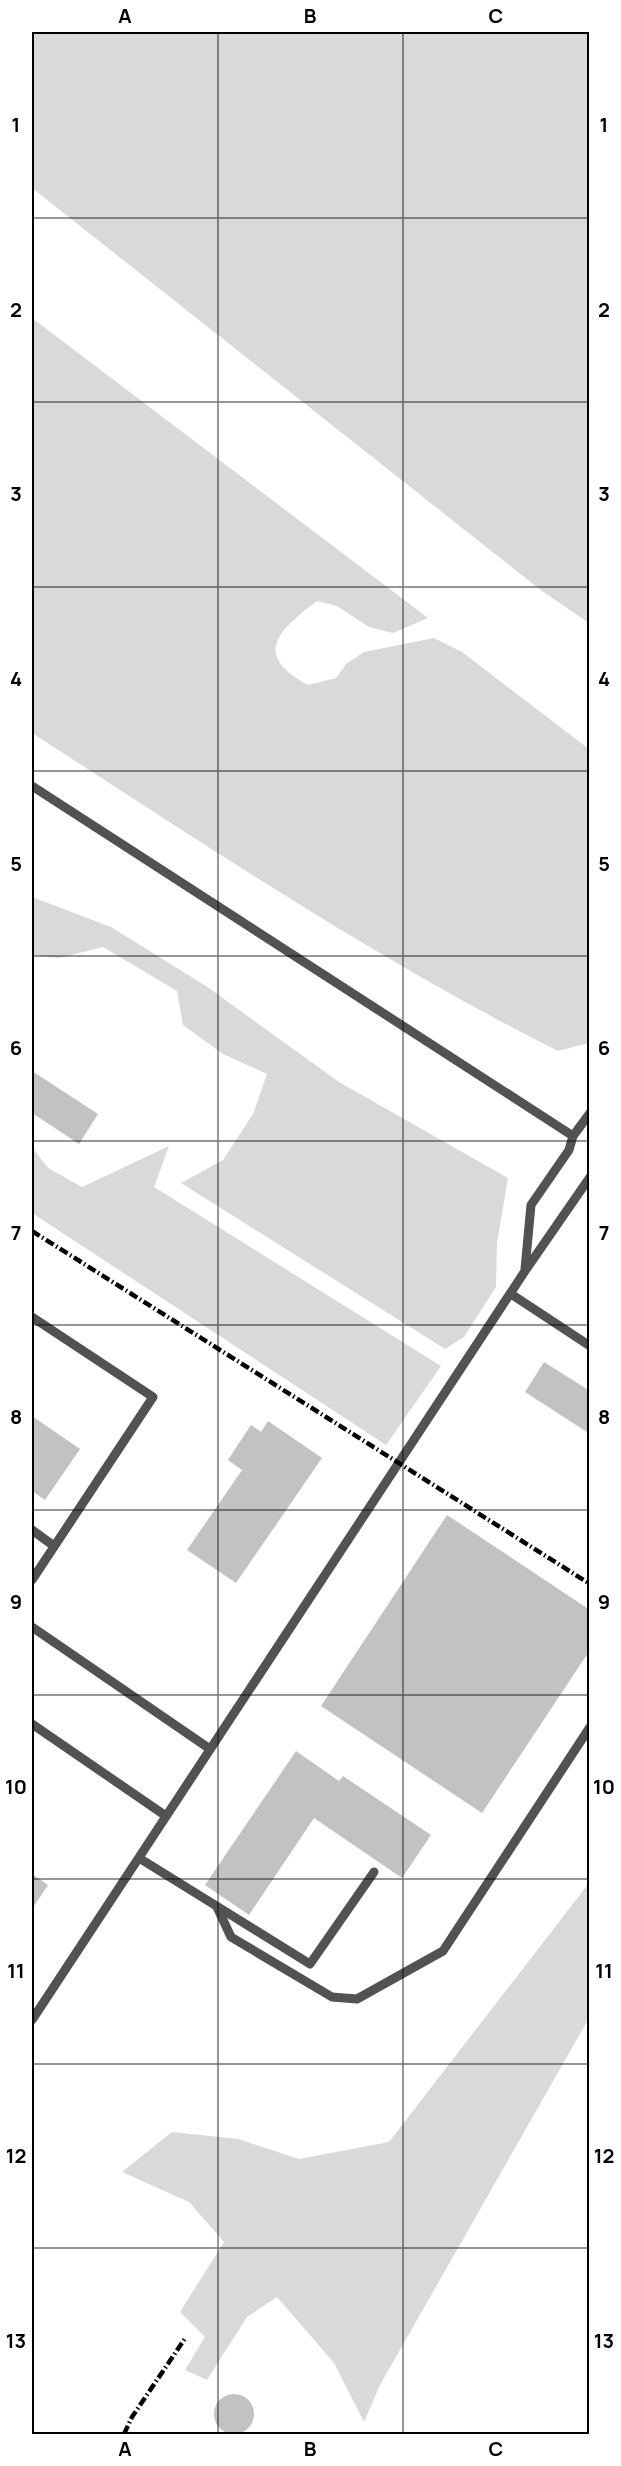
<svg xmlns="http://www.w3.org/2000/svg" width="621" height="2466" font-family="Manrope,sans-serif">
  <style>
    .green { fill: #d9d9d9 }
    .building { fill: #c2c2c2 }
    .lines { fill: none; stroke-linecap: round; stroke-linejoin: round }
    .service { stroke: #525252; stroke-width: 9 }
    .rail { stroke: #000; stroke-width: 4.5; stroke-dasharray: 9 3 1.5 3; stroke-linecap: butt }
    .grid { fill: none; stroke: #000; stroke-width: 1.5; stroke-opacity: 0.55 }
    .neatline { fill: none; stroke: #000; stroke-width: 2 }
    .grid-label { font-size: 20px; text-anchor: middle; font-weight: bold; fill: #000 }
  </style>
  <rect width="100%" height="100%" fill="#fff"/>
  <!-- green -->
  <path class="green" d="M 32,32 L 589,32 L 589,623 L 542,591 L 32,188 Z
    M 32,318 L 428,618 L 393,633 L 369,627 L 337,606 L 317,601 C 279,630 251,654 308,685 L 336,678 L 346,664 L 364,652 L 434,638 L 462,652 L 589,749 L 589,1043 L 558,1051 C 375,959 204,844 32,733 Z
    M 32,897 L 111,927 L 206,986 L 339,1082 L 508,1178 L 497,1243 L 496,1287 L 464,1337 L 445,1349 L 181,1183 L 223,1160 L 253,1114 L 267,1074 L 223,1054 L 183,1025 L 177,991 L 103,947 L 59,958 L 32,955 Z
    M 169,1146 L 154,1187 L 441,1366 L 386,1445 L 32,1213 L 32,1147 L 48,1168 L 82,1187 Z
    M 589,1883 L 589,2018 L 380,2385 L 364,2422 L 334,2363 L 277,2297 L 247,2317 L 207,2380 L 185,2370 L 205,2337 L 180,2312 L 224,2242 L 189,2202 L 122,2172 L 172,2132 L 238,2139 L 299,2159 L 389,2142 Z"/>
  <!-- building -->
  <path class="building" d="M 32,1071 L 98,1114 L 79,1144 L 32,1113 Z
    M 544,1362 L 590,1391 L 590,1434 L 525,1392 Z
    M 32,1416 L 80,1449 L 45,1500 L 32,1491 Z
    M 268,1421 L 322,1458 L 236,1583 L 187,1550 L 242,1470 L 228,1460 L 251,1425 L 261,1432 Z
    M 447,1515 L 590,1610 L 590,1650 L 482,1813 L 321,1706 Z
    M 296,1751 L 339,1781 L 343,1776 L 431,1835 L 402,1878 L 314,1818 L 249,1915 L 205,1885 Z
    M 32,1874 L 48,1885 L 32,1909 Z
    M214 2414a20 20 0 1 1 40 0a20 20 0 1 1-40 0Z"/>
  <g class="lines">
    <!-- service -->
    <path class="service" d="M 32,786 L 573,1136
      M 525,1269 L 531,1205 L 569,1150 L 573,1136 L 590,1113
      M 511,1294 L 590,1346
      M 32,1317 L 153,1397 L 32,1580
      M 32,1530 L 54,1546
      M 32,1627 L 210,1749
      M 32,1724 L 166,1816
      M 139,1858 L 310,1964 L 374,1872
      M 217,1907 L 231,1937 L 332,1997 L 357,1999 L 443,1951 L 590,1727
      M 32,2020 L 525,1271 L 590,1177"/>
    <!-- rail -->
    <path class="rail" d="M 32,1231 L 590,1584
      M 124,2434 L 132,2417 L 186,2337"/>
  </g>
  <!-- grid -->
  <path class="grid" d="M 218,32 L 218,2434M 403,32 L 403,2434M 32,218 L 590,218M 32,402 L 590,402M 32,587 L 590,587M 32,771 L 590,771M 32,956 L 590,956M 32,1141 L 590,1141M 32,1325 L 590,1325M 32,1510 L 590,1510M 32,1695 L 590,1695M 32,1879 L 590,1879M 32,2064 L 590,2064M 32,2248 L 590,2248"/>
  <!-- border -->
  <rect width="621" height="2466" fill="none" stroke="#ffffff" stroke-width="66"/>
  <rect x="33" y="33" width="555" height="2400" class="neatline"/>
  <g class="grid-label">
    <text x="125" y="23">A</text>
    <text x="310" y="23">B</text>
    <text x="496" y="23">C</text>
    <text x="16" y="132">1</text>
    <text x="604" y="132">1</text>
    <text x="16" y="317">2</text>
    <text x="604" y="317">2</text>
    <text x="16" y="501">3</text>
    <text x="604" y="501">3</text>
    <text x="16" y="686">4</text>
    <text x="604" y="686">4</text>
    <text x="16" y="871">5</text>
    <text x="604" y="871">5</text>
    <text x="16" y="1055">6</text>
    <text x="604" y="1055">6</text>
    <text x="16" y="1240">7</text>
    <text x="604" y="1240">7</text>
    <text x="16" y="1424">8</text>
    <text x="604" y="1424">8</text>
    <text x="16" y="1609">9</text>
    <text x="604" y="1609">9</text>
    <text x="16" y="1794">10</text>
    <text x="604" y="1794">10</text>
    <text x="16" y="1978">11</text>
    <text x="604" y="1978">11</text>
    <text x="16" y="2163">12</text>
    <text x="604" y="2163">12</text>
    <text x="16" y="2348">13</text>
    <text x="604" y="2348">13</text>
    <text x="125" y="2456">A</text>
    <text x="310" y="2456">B</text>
    <text x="496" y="2456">C</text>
  </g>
</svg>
